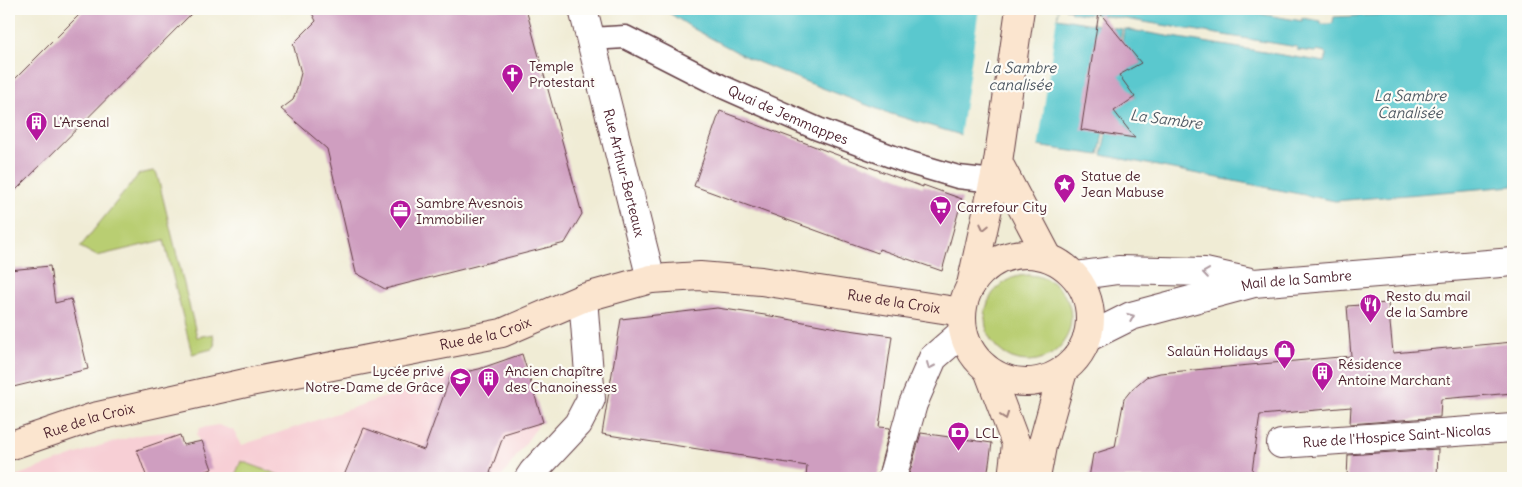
<svg xmlns="http://www.w3.org/2000/svg" width="1522" height="487" font-family="Delius,sans-serif">
  <style>
    .built { fill: #f7cfd5 }
    .green { fill: #b9ce72; stroke: #82764e }
    .water { fill: #5ac8ce; stroke: #52747c }
    .pier { fill: #f0ecd5 }
    .building { fill: #cf9ec0 }
    .lines { fill: none; stroke-linecap: round; stroke-linejoin: round }
    .pedestrian-casing { stroke: #633e44; stroke-width: 25 }
    .minor-casing { stroke: #633e44; stroke-width: 30 }
    .secondary-casing { stroke: #633e44; stroke-width: 30 }
    .pedestrian { stroke: #fff; stroke-width: 22 }
    .minor { stroke: #fff; stroke-width: 28 }
    .secondary { stroke: #fbe5cf; stroke-width: 28 }
    .oneway { stroke: #a2827d }
    .oneway2 { stroke: #ae9aa0 }
    .labels { text-anchor: middle; dominant-baseline: central; stroke-width: 4.5; stroke-linejoin: round; paint-order: stroke }
    .poi-label { font-size: 14px; fill: #4a1f2b; stroke: #fdfcf7; text-anchor: start }
    .street-label { font-size: 14px; fill: #4a1f2b; stroke: #fdfcf7 }
    .water-label { font-size: 15px; font-style: italic; fill: #505a64; stroke: #fdfcf7 }
  </style>
  <rect width="100%" height="100%" fill="#fdfcf7"/>
  <filter id="ink" filterUnits="userSpaceOnUse"><feTurbulence type="fractalNoise" baseFrequency=".02" numOctaves="2"/><feDisplacementMap in="SourceGraphic" scale="10" xChannelSelector="R" yChannelSelector="G"/><feConvolveMatrix kernelMatrix="1 2 1 2 8 2 1 2 1" color-interpolation-filters="sRGB"/></filter>
  <filter id="wash" filterUnits="userSpaceOnUse"><feTurbulence type="fractalNoise" baseFrequency=".0096" numOctaves="4" result="noise"/><feDisplacementMap in="SourceGraphic" scale="20" xChannelSelector="R" yChannelSelector="G"/><feGaussianBlur stdDeviation="1.12" result="paint"/><feColorMatrix in="noise" values="0 0 0 0 0 0 0 0 0 0 0 0 0 0 0 0 0 1.4 0 .05"/><feComposite in="paint" operator="in"/></filter>
  <g filter="url(#wash)">
    <rect width="100%" height="100%" fill="#f0ecd5"/>
    <!-- built -->
    <path class="built" d="M 524,354 L 525,356 L 523,357 L 542,420 L 501,478 L 10,478 L 99,446 L 139,435 L 177,431 L 179,433 L 184,446 L 199,442 L 197,434 L 200,428 L 218,425 L 233,430 L 242,445 L 451,375 L 479,369 Z"/>
    <!-- green -->
    <path class="green" d="M 153,171 L 157,174 L 197,337 L 213,334 L 215,346 L 212,349 L 192,354 L 164,240 L 97,256 L 80,247 L 139,174 Z
      M985 318a43 43 0 1 1 86 0a43 43 0 1 1-86 0Z
      M 241,461 L 287,478 L 234,478 Z"/>
    <!-- water -->
    <path class="water" d="M 663,9 L 1058,9 L 1057,18 L 1122,29 L 1099,155 L 961,135 L 888,113 L 804,81 L 748,58 L 694,29 Z
      M 1065,9 L 1232,9 L 1302,21 L 1302,18 L 1321,21 L 1321,24 L 1331,24 L 1333,22 L 1334,17 L 1513,9 L 1513,186 L 1335,201 L 1102,155 L 1106,133 L 1123,136 L 1130,132 L 1125,125 L 1108,122 L 1112,99 L 1128,101 L 1135,97 L 1130,90 L 1113,88 L 1118,65 L 1133,67 L 1141,63 L 1136,57 L 1120,54 L 1124,29 L 1325,62 L 1327,55 L 1326,53 L 1316,51 L 1315,52 L 1297,50 L 1297,47 L 1089,13 L 1089,15 L 1071,12 L 1071,10 Z"/>
    <!-- pier -->
    <path class="pier" d="M 979,9 L 1058,9 L 1038,149 L 960,137 Z"/>
    <g id="blocks">
      <!-- building -->
      <path class="building" d="M 85,9 L 196,9 L 9,197 L 9,85 Z
        M 310,9 L 526,9 L 582,214 L 565,243 L 385,289 L 356,273 L 327,149 L 281,109 L 293,100 L 297,89 L 301,73 L 293,44 L 316,21 Z
        M 1099,12 L 1141,63 L 1119,75 L 1135,97 L 1114,111 L 1135,138 L 1084,130 L 1081,131 Z
        M 720,111 L 923,187 L 923,185 L 962,199 L 942,271 L 879,249 L 878,253 L 694,186 Z
        M 50,266 L 55,303 L 71,299 L 88,369 L 9,388 L 9,270 Z
        M 1388,303 L 1393,353 L 1513,342 L 1513,393 L 1441,399 L 1440,417 L 1350,424 L 1351,407 L 1260,415 L 1251,478 L 1089,478 L 1093,454 L 1115,447 L 1124,399 L 1132,389 L 1146,377 L 1160,373 L 1351,356 L 1347,306 Z
        M 717,308 L 765,315 L 842,329 L 892,336 L 879,427 L 890,428 L 877,478 L 806,478 L 807,466 L 602,434 L 621,319 Z
        M 522,354 L 543,422 L 504,434 L 490,473 L 494,475 L 493,478 L 343,478 L 364,428 L 424,450 L 451,375 L 479,369 Z
        M 921,433 L 992,443 L 987,478 L 908,478 Z
        M 180,435 L 183,445 L 202,441 L 212,469 L 186,478 L 147,478 L 137,450 Z
        M 1438,449 L 1437,478 L 1347,478 L 1348,455 Z"/>
    </g>
  </g>
  <g filter="url(#ink)">
    <use href="#blocks" fill-opacity="0" stroke="#633e44" stroke-width="1"/>
    <g class="lines">
      <defs>
        <g id="pedestrian">
          <path id="s1" d="M 590,39 L 625,37 L 723,87 L 818,129 L 907,162 L 958,177 L 994,181"/>
        </g>
        <g id="minor">
          <path id="s2" d="M 583,9 L 651,279"/>
          <path d="M 1075,276 L 1118,270 L 1205,272 L 1250,282"/>
          <path id="s3" d="M 1087,338 L 1131,316 L 1254,283 L 1513,262"/>
          <path id="s4" d="M 1281,444 L 1513,428"/>
          <path d="M 529,478 L 533,472 L 578,424 L 591,399 L 583,298"/>
          <path d="M 892,478 L 913,404 L 933,358 L 963,332"/>
        </g>
        <g id="secondary">
          <path d="M 998,162 L 1048,257"/>
          <circle cx="1026" cy="318" r="64"/>
          <path d="M 971,285 L 998,162 L 1020,9"/>
          <path d="M 988,370 L 1016,444 L 1012,478"/>
          <path id="s5" d="M 9,446 L 94,417 L 250,382 L 502,333 L 583,298 L 651,279 L 700,276 L 761,281 L 962,312"/>
          <path d="M 1036,478 L 1042,446 L 1063,371"/>
        </g>
      </defs>
      <!-- pedestrian casing -->
      <use href="#pedestrian" class="pedestrian-casing"/>
      <!-- minor casing -->
      <use href="#minor" class="minor-casing"/>
      <!-- secondary casing -->
      <use href="#secondary" class="secondary-casing"/>
      <!-- pedestrian -->
      <use href="#pedestrian" class="pedestrian"/>
      <!-- minor -->
      <use href="#minor" class="minor"/>
      <!-- secondary -->
      <use href="#secondary" class="secondary"/>
    </g>
    <!-- one-way arrows -->
    <defs><path id="oneway-chevron" d="M-2-3.5L2.5 0L-2 3.5" fill="none" stroke-width="1.6" stroke-linecap="round" stroke-linejoin="round" transform="scale(1.25)"/></defs>
    <g class="oneway">
      <use href="#oneway-chevron" transform="translate(984 227) rotate(103)"/>
      <use href="#oneway-chevron" transform="translate(1005 416) rotate(70)"/>
    </g>
    <g class="oneway2">
      <use href="#oneway-chevron" transform="translate(1206 273) rotate(-172)"/>
      <use href="#oneway-chevron" transform="translate(1131 317) rotate(-22)"/>
      <use href="#oneway-chevron" transform="translate(930 366) rotate(114)"/>
    </g>
  </g>
  <!-- icons -->
  <defs>
    <symbol id="church-pin" viewBox="-11 -11 22 30"><path d="M0 17L-7.5 6A9.5 9.5 0 1 1 7.5 6Z" fill="#b5179e" stroke="#fdfcf7"/><path d="M-1.2-6h2.4v3.5h3.3v2.4h-3.3V6h-2.4V-.1h-3.3v-2.4h3.3Z" fill="#fff"/></symbol>
    <symbol id="building-pin" viewBox="-11 -11 22 30"><path d="M0 17L-7.5 6A9.5 9.5 0 1 1 7.5 6Z" fill="#b5179e" stroke="#fdfcf7"/><path d="M-4-6H4V6H1V3H-1V6H-4ZM-2.5-4.3h1.7v1.8h-1.7ZM.8-4.3h1.7v1.8H.8ZM-2.5-1h1.7V.8h-1.7ZM.8-1h1.7V.8H.8Z" fill="#fff"/></symbol>
    <symbol id="sight-pin" viewBox="-11 -11 22 30"><path d="M0 17L-7.5 6A9.5 9.5 0 1 1 7.5 6Z" fill="#b5179e" stroke="#fdfcf7"/><path d="M0-6L1.8-2.2L6-1.7L2.9 1.2L3.7 5.4L0 3.3L-3.7 5.4L-2.9 1.2L-6-1.7L-1.8-2.2Z" fill="#fff"/></symbol>
    <symbol id="supermarket-pin" viewBox="-11 -11 22 30"><path d="M0 17L-7.5 6A9.5 9.5 0 1 1 7.5 6Z" fill="#b5179e" stroke="#fdfcf7"/><path d="M-6-5.5h2.5l.6 2H6L4.5 2H-2.5L-4.4-4H-6ZM-1.5 3.2a1.3 1.3 0 1 0 .1 0ZM3 3.2a1.3 1.3 0 1 0 .1 0Z" fill="#fff"/></symbol>
    <symbol id="office-pin" viewBox="-11 -11 22 30"><path d="M0 17L-7.5 6A9.5 9.5 0 1 1 7.5 6Z" fill="#b5179e" stroke="#fdfcf7"/><path d="M-6-3h4V-5.5h4V-3h4V5H-6ZM-1-4.5V-3h2v-1.5ZM-6 0V1H6V0Z" fill="#fff"/></symbol>
    <symbol id="restaurant-pin" viewBox="-11 -11 22 30"><path d="M0 17L-7.5 6A9.5 9.5 0 1 1 7.5 6Z" fill="#b5179e" stroke="#fdfcf7"/><path d="M-5-6h1v4h1v-4h1v4h1v-4h1v5L-1.5 .5V6h-2V.5L-5-1ZM5-6V6H3V1.5H1.5Q1.5-4 5-6Z" fill="#fff"/></symbol>
    <symbol id="shop-pin" viewBox="-11 -11 22 30"><path d="M0 17L-7.5 6A9.5 9.5 0 1 1 7.5 6Z" fill="#b5179e" stroke="#fdfcf7"/><path d="M-5-2.5h2.3a2.7 3.5 0 0 1 5.4 0H5L5.5 6h-11ZM-1.5-2.5h3a1.5 2.3 0 0 0-3 0Z" fill="#fff"/></symbol>
    <symbol id="school-pin" viewBox="-11 -11 22 30"><path d="M0 17L-7.5 6A9.5 9.5 0 1 1 7.5 6Z" fill="#b5179e" stroke="#fdfcf7"/><path d="M0-5L7-2L0 1L-7-2ZM-4 1L0 2.5L4 1V4Q0 6-4 4Z" fill="#fff"/></symbol>
    <symbol id="bank-pin" viewBox="-11 -11 22 30"><path d="M0 17L-7.5 6A9.5 9.5 0 1 1 7.5 6Z" fill="#b5179e" stroke="#fdfcf7"/><path d="M-6-4H6V4H-6ZM0-2.3a2.3 2.3 0 1 0 0 4.6a2.3 2.3 0 1 0 0-4.6Z" fill="#fff"/></symbol>
  </defs>
  <g fill-rule="evenodd">
    <use href="#church-pin" x="500" y="62" width="25" height="34"/>
    <use href="#building-pin" x="24" y="110" width="25" height="34"/>
    <use href="#sight-pin" x="1052" y="172" width="25" height="34"/>
    <use href="#supermarket-pin" x="928" y="194" width="25" height="34"/>
    <use href="#office-pin" x="388" y="198" width="25" height="34"/>
    <use href="#restaurant-pin" x="1358" y="292" width="25" height="34"/>
    <use href="#shop-pin" x="1272" y="338" width="25" height="34"/>
    <use href="#building-pin" x="1310" y="360" width="25" height="34"/>
    <use href="#school-pin" x="448" y="366" width="25" height="34"/>
    <use href="#building-pin" x="476" y="366" width="25" height="34"/>
    <use href="#bank-pin" x="946" y="420" width="25" height="34"/>
  </g>
  <g class="labels">
    <!-- poi labels -->
    <g class="poi-label">
      <text x="529" y="66">Temple<tspan x="529" dy="16">Protestant</tspan></text>
      <text x="53" y="122">L'Arsenal</text>
      <text x="1081" y="176">Statue de<tspan x="1081" dy="16">Jean Mabuse</tspan></text>
      <text x="416" y="203">Sambre Avesnois<tspan x="416" dy="16">Immobilier</tspan></text>
      <text x="957" y="207">Carrefour City</text>
      <text x="1386" y="296">Resto du mail<tspan x="1386" dy="16">de la Sambre</tspan></text>
      <text x="1268" y="351" text-anchor="end">Salaün Holidays</text>
      <text x="1338" y="364">Résidence<tspan x="1338" dy="16">Antoine Marchant</tspan></text>
      <text x="444" y="371" text-anchor="end">Lycée privé<tspan x="444" dy="16">Notre-Dame de Grâce</tspan></text>
      <text x="505" y="371">Ancien chapître<tspan x="505" dy="16">des Chanoinesses</tspan></text>
      <text x="975" y="433">LCL</text>
    </g>
    <!-- street labels -->
    <g class="street-label">
      <text stroke="none"><textPath href="#s1" startOffset="216">Quai de Jemmappes</textPath></text>
      <text stroke="none"><textPath href="#s2" startOffset="169">Rue Arthur-Berteaux</textPath></text>
      <text stroke="none"><textPath href="#s3" startOffset="219">Mail de la Sambre</textPath></text>
      <text stroke="none"><textPath href="#s5" startOffset="910">Rue de la Croix</textPath></text>
      <text stroke="none"><textPath href="#s5" startOffset="490">Rue de la Croix</textPath></text>
      <text stroke="none"><textPath href="#s5" startOffset="84">Rue de la Croix</textPath></text>
      <text stroke="none"><textPath href="#s4" startOffset="116">Rue de l'Hospice Saint-Nicolas</textPath></text>
    </g>
    <!-- water labels -->
    <g class="water-label">
      <text x="1020" y="67">La Sambre<tspan x="1020" dy="17">canalisée</tspan></text>
      <text x="1410" y="95">La Sambre<tspan x="1410" dy="17">Canalisée</tspan></text>
      <text transform="translate(1166 119) rotate(7)">La Sambre</text>
    </g>
  </g>
  <!-- margin -->
  <rect width="1522" height="487" fill="none" stroke="#fdfcf7" stroke-width="30"/>
</svg>
